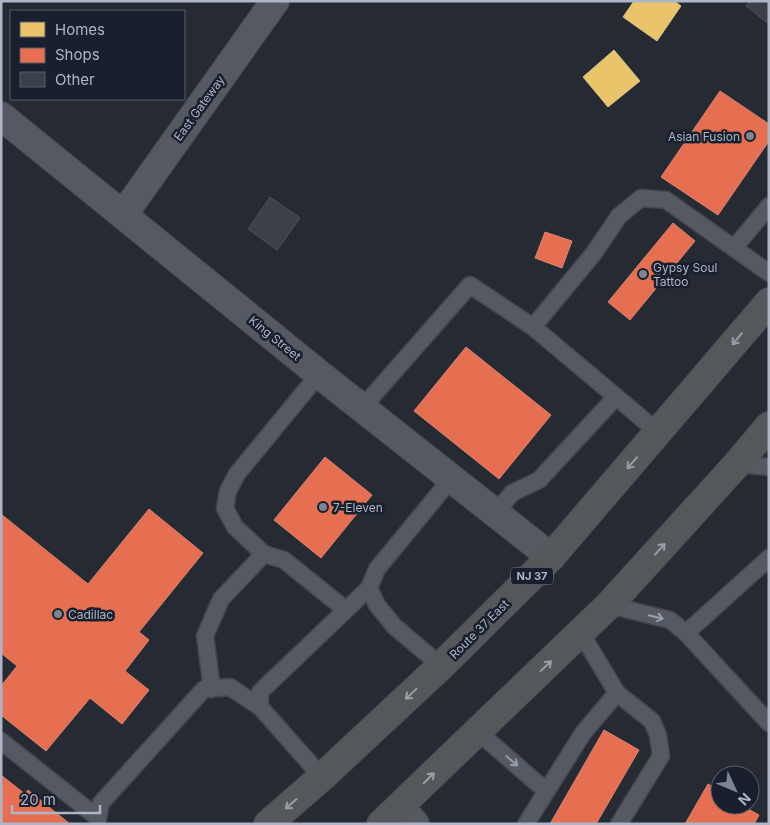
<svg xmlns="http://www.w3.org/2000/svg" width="770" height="825" font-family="Inter,sans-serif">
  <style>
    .homes { fill: #e9c46a; stroke: #d7c086 }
    .shops { fill: #e76f51; stroke: #d68474 }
    .building { fill: #3c4049; stroke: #4c525c }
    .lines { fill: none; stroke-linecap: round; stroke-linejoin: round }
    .lane-casing { stroke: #41454c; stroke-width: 19 }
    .street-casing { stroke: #41454c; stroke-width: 30 }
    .highway-casing { stroke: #41464f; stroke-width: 30 }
    .lane { stroke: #545962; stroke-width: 16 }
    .street { stroke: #545962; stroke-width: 28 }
    .highway { stroke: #55585b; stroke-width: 28 }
    .oneway { stroke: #979eab }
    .oneway2 { stroke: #979ead }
    .poi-dot { fill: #7d8493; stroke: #18202e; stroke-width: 2 }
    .labels { text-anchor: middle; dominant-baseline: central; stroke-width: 5; stroke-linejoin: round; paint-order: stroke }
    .shield { fill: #18202e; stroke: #808898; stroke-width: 1 }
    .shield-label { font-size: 11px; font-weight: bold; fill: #adb5c6 }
    .street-label { font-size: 12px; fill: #adb5c6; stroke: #18202e }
    .poi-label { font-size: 12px; fill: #adb5c6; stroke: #18202e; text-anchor: start }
  </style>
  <rect width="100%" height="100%" fill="#252a33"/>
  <!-- homes -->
  <path class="homes" d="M 634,1 L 674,1 L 681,6 L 657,41 L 623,17 Z
    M 614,50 L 640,81 L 608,107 L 583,77 Z"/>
  <!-- shops -->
  <path class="shops" d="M 720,91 L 769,124 L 769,141 L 718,215 L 661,177 Z
    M 673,223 L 695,241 L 630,320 L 608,302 Z
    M 545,232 L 572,241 L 562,268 L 535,258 Z
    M 466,347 L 551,415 L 499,479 L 414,411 Z
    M 325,457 L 372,495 L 321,558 L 274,520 Z
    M 149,509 L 203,553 L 139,632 L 149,640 L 125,671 L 149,690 L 122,724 L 90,698 L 46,751 L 1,715 L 1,686 L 17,666 L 1,653 L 1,514 L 88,584 Z
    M 604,730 L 639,750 L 596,824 L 550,824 Z
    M 1,775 L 25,794 L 28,790 L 70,824 L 1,824 Z
    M 708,784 L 720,791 L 720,805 L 741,805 L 759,815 L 754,824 L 685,824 Z"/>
  <!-- building -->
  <path class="building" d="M 750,1 L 769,1 L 769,24 L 746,6 Z
    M 270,197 L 300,218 L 277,250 L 248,229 Z"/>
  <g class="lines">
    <defs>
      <path id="lane" d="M 734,248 L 769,206
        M 533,327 L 658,432
        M 362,408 L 470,285 L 533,327 L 594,253 L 619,216 L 641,198 L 666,200 L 769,273
        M 737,464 L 769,467
        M 495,514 L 512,493 L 539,480 L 616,397
        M 264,554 L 235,527 L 225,508 L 228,491 L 237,474 L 319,374
        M 609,605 L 670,620 L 686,633 L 769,723
        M 581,633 L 617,693 L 652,721 L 658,735 L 661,756 L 619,824
        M 686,633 L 769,558
        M 441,666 L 394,626 L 377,605 L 369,588 L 377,569 L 451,479
        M 212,689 L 205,636 L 221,599 L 264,554 L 284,560 L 346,610
        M 477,731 L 546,791
        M 1,741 L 98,818
        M 322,777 L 260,707 L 260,692 L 369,588
        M 97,824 L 101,803 L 204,689 L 230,687 L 260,707
        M 526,824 L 583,733 L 617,693"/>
      <path id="street" d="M 1,116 L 319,374 L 551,557
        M 123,215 L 275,1
        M 400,807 L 415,824"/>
      <path id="highway" d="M 268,824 L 322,777 L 441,666 L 551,557 L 769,302
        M 381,824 L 609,605 L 737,464 L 769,426"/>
    </defs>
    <!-- lane casing -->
    <use href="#lane" class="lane-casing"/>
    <!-- street casing -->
    <use href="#street" class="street-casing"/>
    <!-- highway casing -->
    <use href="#highway" class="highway-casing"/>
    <!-- lane -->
    <use href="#lane" class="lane"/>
    <!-- street -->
    <use href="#street" class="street"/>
    <!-- highway -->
    <use href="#highway" class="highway"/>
  </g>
  <!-- one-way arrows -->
  <defs><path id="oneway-shaft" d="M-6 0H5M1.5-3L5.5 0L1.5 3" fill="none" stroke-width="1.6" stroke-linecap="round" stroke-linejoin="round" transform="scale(1.25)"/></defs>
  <g class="oneway">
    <use href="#oneway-shaft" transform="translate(737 339) rotate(130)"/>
    <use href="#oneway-shaft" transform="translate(632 463) rotate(131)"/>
    <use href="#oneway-shaft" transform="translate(660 549) rotate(-48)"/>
    <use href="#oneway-shaft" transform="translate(546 666) rotate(-43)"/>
    <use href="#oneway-shaft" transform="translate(411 694) rotate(137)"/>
    <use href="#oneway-shaft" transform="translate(429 778) rotate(-45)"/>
    <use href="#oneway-shaft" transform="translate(291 804) rotate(139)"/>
  </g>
  <g class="oneway2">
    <use href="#oneway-shaft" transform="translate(656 617) rotate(13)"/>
    <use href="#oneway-shaft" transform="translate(512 761) rotate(41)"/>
  </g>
  <!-- markers -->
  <g class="poi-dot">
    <circle cx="750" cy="136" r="5"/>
    <circle cx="643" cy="274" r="5"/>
    <circle cx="323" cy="507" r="5"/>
    <circle cx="58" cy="614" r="5"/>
  </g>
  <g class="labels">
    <!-- shield labels -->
    <rect class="shield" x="511" y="567.5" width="42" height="17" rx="4"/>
    <g class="shield-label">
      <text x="532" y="576">NJ 37</text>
    </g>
    <!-- street labels -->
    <g class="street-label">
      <text transform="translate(199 108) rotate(-54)">East Gateway</text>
      <text transform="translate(275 338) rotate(39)">King Street</text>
      <text transform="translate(479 629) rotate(-45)">Route 37 East</text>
    </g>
    <!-- poi labels -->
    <g class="poi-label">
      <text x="740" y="136" text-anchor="end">Asian Fusion</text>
      <text x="653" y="267">Gypsy Soul<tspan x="653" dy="14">Tattoo</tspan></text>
      <text x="333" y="507">7-Eleven</text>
      <text x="68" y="614">Cadillac</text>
    </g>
  </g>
  <!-- border -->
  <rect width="770" height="825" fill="none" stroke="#adb5c6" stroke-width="5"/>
  <!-- legend -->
  <rect x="10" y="10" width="175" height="90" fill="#18202e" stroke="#545c6b"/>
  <rect x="20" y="22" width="25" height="15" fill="#e9c46a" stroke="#545c6b"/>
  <text x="55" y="35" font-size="15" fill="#adb5c6">Homes</text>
  <rect x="20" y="48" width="25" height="15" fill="#e76f51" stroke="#545c6b"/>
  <text x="55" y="60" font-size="15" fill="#adb5c6">Shops</text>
  <rect x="20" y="72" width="25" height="15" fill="#3c4049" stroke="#545c6b"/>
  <text x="55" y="85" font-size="15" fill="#adb5c6">Other</text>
  <!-- north arrow -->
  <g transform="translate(735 790) rotate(134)"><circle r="24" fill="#18202e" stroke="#545c6b"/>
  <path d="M0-4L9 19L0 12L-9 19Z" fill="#7d8493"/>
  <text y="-8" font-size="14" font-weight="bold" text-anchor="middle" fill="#adb5c6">N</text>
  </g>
  <!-- scale -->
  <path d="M12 805v8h88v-8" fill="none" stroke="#adb5c6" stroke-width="2.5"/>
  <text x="20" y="805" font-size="15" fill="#adb5c6" stroke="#18202e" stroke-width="4" paint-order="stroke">20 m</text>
</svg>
